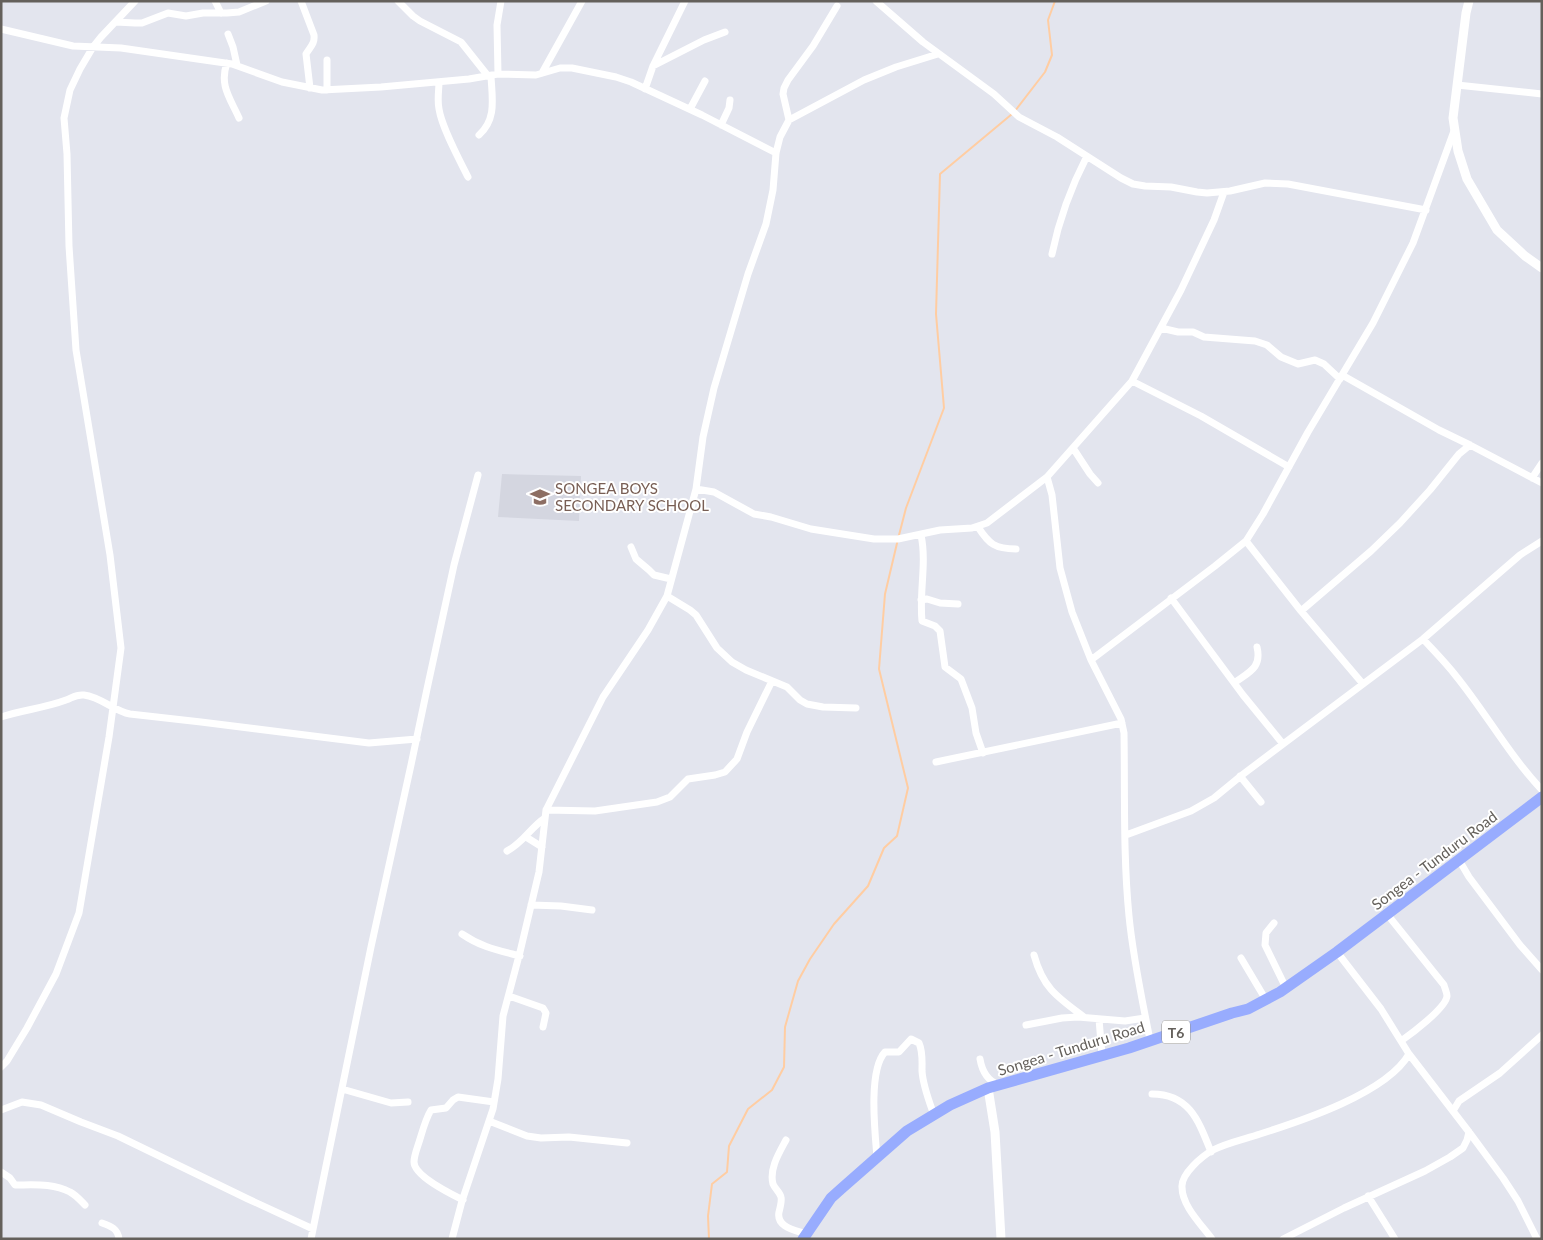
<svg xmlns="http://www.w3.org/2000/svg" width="1543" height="1240" font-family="Lato,sans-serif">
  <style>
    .education { fill: #d4d6e0 }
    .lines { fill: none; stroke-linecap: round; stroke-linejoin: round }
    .stream { stroke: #ffcda2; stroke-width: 2 }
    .minor { stroke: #fff; stroke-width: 7 }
    .tertiary { stroke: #fff; stroke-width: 9 }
    .trunk { stroke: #98acfe; stroke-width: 11 }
    .labels { text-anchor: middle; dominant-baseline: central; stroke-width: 4; stroke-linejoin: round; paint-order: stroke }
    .shield { fill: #fff; stroke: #92908c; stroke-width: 1 }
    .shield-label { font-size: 14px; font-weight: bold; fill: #64605b }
    .education-label { font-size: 15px; fill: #785e54; stroke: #fff; text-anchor: start }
    .street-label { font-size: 15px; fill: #64605b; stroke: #fff }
  </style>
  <rect width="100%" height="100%" fill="#e3e5ee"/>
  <!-- education -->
  <path class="education" d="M 502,474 L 581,476 L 579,521 L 498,517 Z"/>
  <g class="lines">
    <!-- stream -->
    <path class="stream" d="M 1015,111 L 1045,72 L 1052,55 L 1048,20 L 1055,1
      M 709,1239 L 708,1216 L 712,1184 L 727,1172 L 729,1146 L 748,1109 L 772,1090 L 784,1067 L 785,1027 L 798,981 L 810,959 L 834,924 L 868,886 L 884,848 L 897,836 L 908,788 L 879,669 L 885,594 L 898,539 L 906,508 L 944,408 L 936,314 L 940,174 L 1012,114"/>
    <!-- minor -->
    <path class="minor" d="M 215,1 L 221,13
      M 301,1 L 314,35 C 315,44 310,47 306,54 L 310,88
      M 398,1 L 413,16 L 420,21 L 461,42 L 488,76
      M 876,1 L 923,42 L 994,94 L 1019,117 L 1057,137 L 1121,178 L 1133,184 L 1145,186 L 1171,187 L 1197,192 L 1207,193 L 1230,191 L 1265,183 L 1288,184 L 1426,210
      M 116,22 L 135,23 L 142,23 L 168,13 L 186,16 L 203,13 L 227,13 L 239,12 L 266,1
      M 1,29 L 73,46 L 121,48 L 232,64 L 282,82 L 322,90 L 381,87 L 469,79 L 498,74 L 536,75 L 560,68 L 572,68 L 616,77 L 631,82 L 702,115 L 776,153
      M 228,34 L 233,47 L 237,65
      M 327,60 L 327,90
      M 227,63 C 219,85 230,98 239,118
      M 653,66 L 704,40 L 725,32
      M 542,73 L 582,1
      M 498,74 L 497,25 L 501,1
      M 439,82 C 439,90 437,100 439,109 C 442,128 459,159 468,177
      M 1457,85 L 1542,94
      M 645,89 L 653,66 L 685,1
      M 690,109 L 705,81
      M 789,120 L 864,80 L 896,67 L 938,54
      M 721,125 L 729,108 L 730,100
      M 479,135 C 497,119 492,98 491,76
      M 1052,254 C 1059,220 1071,187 1087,156
      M 1161,328 L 1178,332 L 1193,332 L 1204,337 L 1255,341 L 1267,345 L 1281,357 L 1298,364 L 1315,360 L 1324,364 L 1340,379
      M 1342,375 L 1439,430 L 1470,445 L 1542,483
      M 1132,381 L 1201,416 L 1289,467
      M 1073,448 L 1090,474 L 1098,483
      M 1047,477 L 1052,495 L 1060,568 L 1072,612 L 1091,660 L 1121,719 L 1124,733 C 1125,794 1123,855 1129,916 C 1133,958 1142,999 1150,1040
      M 1532,478 L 1542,463
      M 696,489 L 714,492 L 754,514 L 771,517 L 811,529 L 874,539 L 898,539 L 940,530 L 972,528 L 987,523 L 1047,477 L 1132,381 L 1181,290 L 1214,220 L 1224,192
      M 978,527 C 989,544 995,549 1016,549
      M 921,535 C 927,563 919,592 922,621 L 935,626 L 940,631 L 945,667 L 961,679 L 972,708 L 976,733 L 983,753
      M 1246,541 L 1301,611 L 1363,684
      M 631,547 L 636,559 L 649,570 L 654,575 L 671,579
      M 667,596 L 690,610 L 696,615 L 717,648 L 732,662 L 746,670 L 787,687 L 800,700 L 807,704 L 823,707 L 856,708
      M 1171,598 L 1243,695 L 1283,744
      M 921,600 L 927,599 L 940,603 L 958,604
      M 1301,611 L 1371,551 L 1400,523 L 1430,490 L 1459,454 L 1470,445
      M 1423,639 C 1434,651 1446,663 1456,676 C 1486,713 1509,755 1542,790
      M 1091,660 L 1215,566 L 1246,541 L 1263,514 L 1308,432 L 1373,323 L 1413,243 L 1454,131
      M 1234,683 C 1249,672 1262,668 1257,647
      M 1,717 C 22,710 45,708 66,700 C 72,698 76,694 84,695 C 101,697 114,711 130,714 L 201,722 L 369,743 L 417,739
      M 936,762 L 1122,723
      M 1240,776 L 1261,802
      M 546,810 L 595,811 L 657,802 L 670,797 L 688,779 L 715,775 L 725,772 L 737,759 L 747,732 L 772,681
      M 1126,835 L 1191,811 L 1214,798 L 1242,775 L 1423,639 L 1520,555 L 1542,541
      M 526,837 L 542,847
      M 507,851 C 523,843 531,827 545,818
      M 1459,860 L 1469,877 L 1520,945 L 1542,970
      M 531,905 L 561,906 L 592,910
      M 1387,914 L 1444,985 C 1445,989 1447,993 1447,996 C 1446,1008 1411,1034 1401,1041
      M 1274,923 L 1266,933 L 1265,945 L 1286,988
      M 462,934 C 481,947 497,950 520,956
      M 1337,952 L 1381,1009 L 1409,1054 L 1469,1132 L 1503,1178 L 1518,1201 L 1537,1239
      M 1034,955 C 1043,988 1057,997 1084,1017
      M 1241,958 L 1266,1000
      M 509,996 L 543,1008 L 546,1013 L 543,1027
      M 1099,1019 L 1102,1055
      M 1026,1025 L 1062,1018 L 1078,1017 L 1125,1021 L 1145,1018
      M 980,1059 C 982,1071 988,1081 999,1085
      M 1,1067 L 7,1061 L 27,1028 L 56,974 L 79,913 L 109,737 L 121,648 L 110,555 L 76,350 L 69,246 L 67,154 L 64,118 L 70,90 L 80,69 L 93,47 L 101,37 L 135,1
      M 342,1089 L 391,1103 L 408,1102
      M 1152,1094 C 1190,1094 1199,1122 1211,1152
      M 1,1110 L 22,1102 L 41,1105 L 81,1122 L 118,1136 L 248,1199 L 313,1229
      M 1453,1111 L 1459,1101 L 1500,1073 L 1542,1035
      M 489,1121 L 527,1136 L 541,1138 L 569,1137 L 627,1143
      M 786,1140 C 779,1153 769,1169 773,1184 C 775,1189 780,1192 781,1197 C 782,1201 780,1208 779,1212 C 776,1227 795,1230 806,1234
      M 877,1157 C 875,1133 868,1070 885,1052 L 899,1052 L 911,1039 L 919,1043 C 923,1052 922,1061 922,1071 C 923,1086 929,1101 934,1115
      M 1,1172 L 10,1178 L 15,1185 C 34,1185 53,1183 70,1192 C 76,1195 81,1201 85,1205
      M 1368,1196 L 1395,1239
      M 463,1200 C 451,1194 414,1176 414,1162 C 414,1155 418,1146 420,1139 C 423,1129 426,1118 431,1110 L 446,1108 L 453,1100 L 458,1097 L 494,1102
      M 102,1223 C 111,1226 118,1229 119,1239
      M 311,1239 L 371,947 L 411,765 L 427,689 L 454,565 L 478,475
      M 452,1239 L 462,1201 L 493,1109 L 498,1079 L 503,1016 L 520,952 L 539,872 L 546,810 L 603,697 L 648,630 L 667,596 L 696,489 L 703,437 L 714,388 L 748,274 L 766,224 L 773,190 L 776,153 L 780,137 L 789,120 L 783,94 L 784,88 L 788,80 L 813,46 L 837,6
      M 1212,1239 C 1201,1224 1182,1206 1182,1187 C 1181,1174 1202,1156 1213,1150 C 1226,1143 1245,1139 1260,1134 C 1301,1121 1387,1093 1409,1054
      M 1283,1239 L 1344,1208 L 1425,1171 L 1450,1157 L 1463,1148 L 1467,1140 L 1469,1132"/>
    <!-- tertiary -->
    <path class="tertiary" d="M 1469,1 L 1466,13 L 1453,118 L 1458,151 L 1467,179 L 1497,230 L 1525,256 L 1542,268
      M 988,1088 L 995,1132 L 1001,1239"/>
    <!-- trunk -->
    <path class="trunk" d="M 803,1239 L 831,1198 L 841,1189 L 907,1131 L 950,1105 L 988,1088 L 1129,1048 L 1232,1013 L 1248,1009 L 1280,992 L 1337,952 L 1542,797"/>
  </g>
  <!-- icons -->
  <defs>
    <symbol id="school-bare" viewBox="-9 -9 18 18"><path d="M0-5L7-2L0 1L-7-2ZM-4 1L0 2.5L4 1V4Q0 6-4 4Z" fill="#8d6e63" stroke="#fff" stroke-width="2.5" paint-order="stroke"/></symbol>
  </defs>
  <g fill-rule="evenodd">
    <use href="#school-bare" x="526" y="483" width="28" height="28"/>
  </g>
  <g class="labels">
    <!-- shield labels -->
    <rect class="shield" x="1162" y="1020.5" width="28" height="23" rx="4"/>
    <g class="shield-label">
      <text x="1176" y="1032">T6</text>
    </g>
    <!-- education labels -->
    <g class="education-label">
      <text x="555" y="488">SONGEA BOYS<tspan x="555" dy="17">SECONDARY SCHOOL</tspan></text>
    </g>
    <!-- street labels -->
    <g class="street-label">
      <text transform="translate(1434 860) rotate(-37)">Songea - Tunduru Road</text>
      <text transform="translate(1071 1048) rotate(-17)">Songea - Tunduru Road</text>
    </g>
  </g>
  <!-- border -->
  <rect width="1543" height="1240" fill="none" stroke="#64605b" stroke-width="5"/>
</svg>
